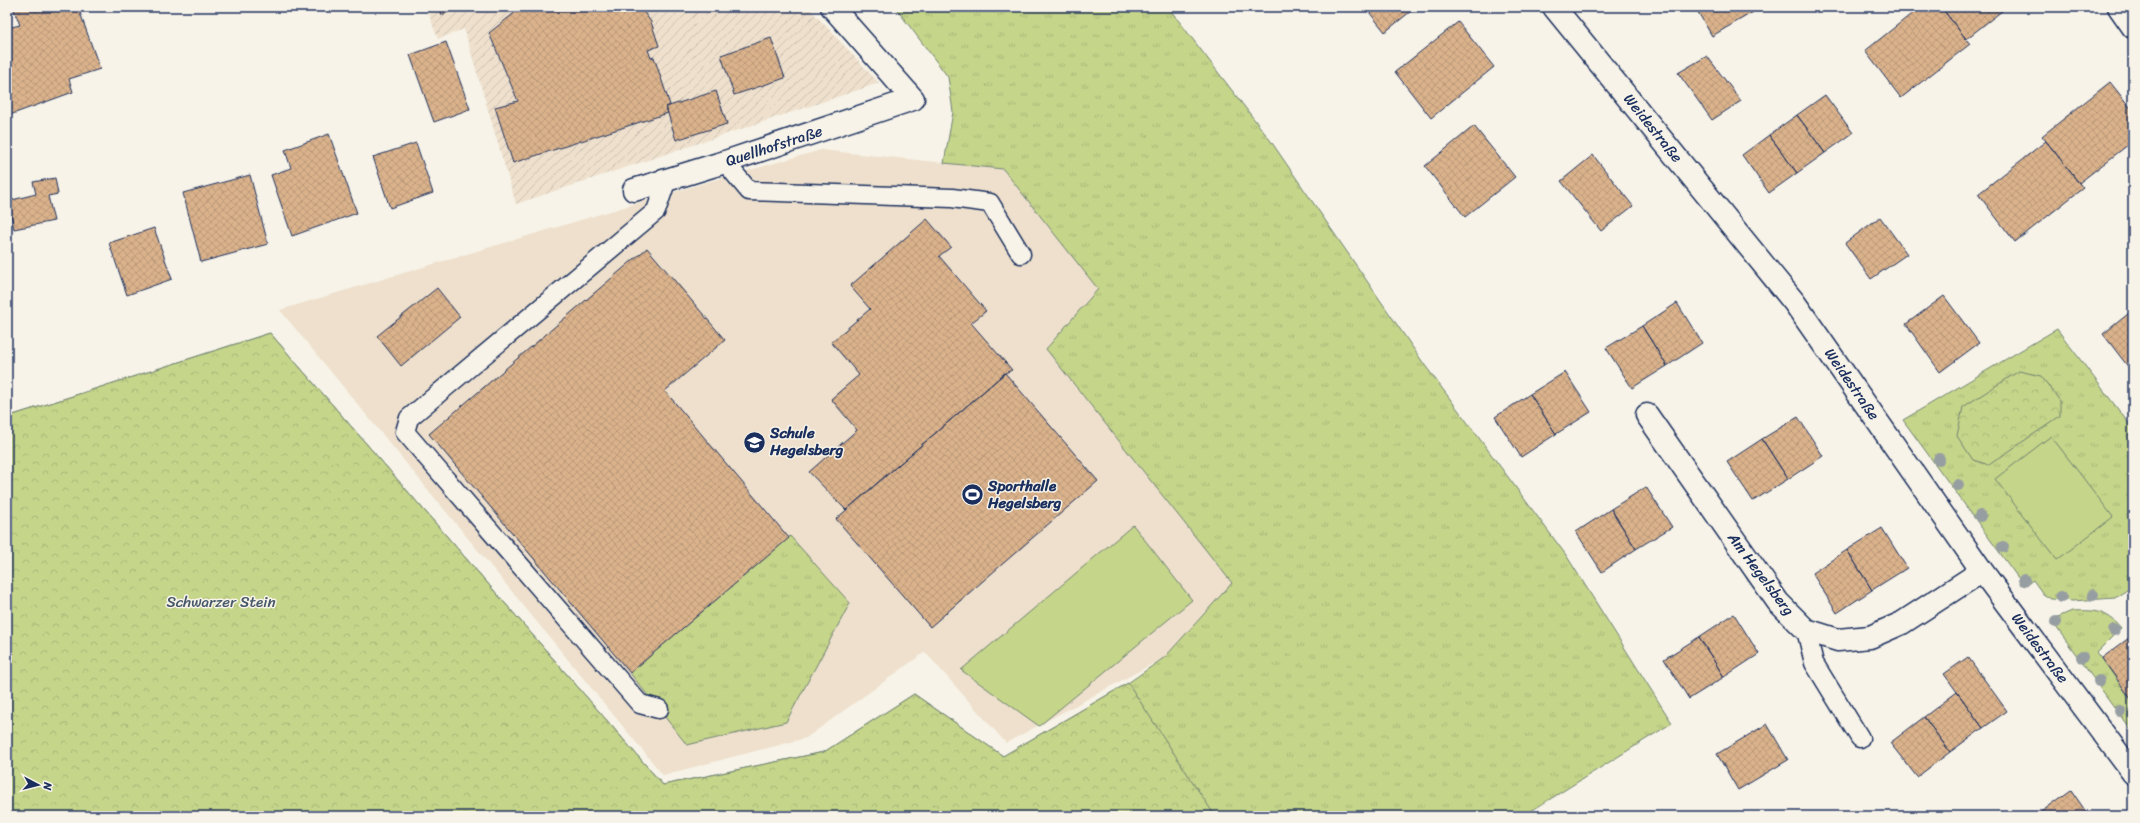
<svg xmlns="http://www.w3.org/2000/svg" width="2140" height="823" font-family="Sriracha,sans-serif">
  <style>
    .built { fill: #eee0cc }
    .industrial { fill: url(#industrial-furrows) }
    .grass { fill: url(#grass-tufts); stroke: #708274 }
    .forest { fill: url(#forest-crowns); stroke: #708274 }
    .pitch { fill: #c5d589; stroke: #708274 }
    .building { fill: url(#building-cross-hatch); stroke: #1b2f5e }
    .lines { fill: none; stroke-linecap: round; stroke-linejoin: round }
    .service-casing { stroke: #1b2f5e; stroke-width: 21 }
    .minor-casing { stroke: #1b2f5e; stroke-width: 25 }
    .service { stroke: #f7f3e8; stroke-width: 18 }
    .minor { stroke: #f7f3e8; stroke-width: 22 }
    .tree { fill: #969ea2 }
    .labels { text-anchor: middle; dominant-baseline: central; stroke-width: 3; stroke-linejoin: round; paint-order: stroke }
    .street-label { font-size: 15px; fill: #1b2f5e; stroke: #f7f3e8 }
    .poi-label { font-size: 15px; font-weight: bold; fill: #1b2f5e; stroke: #f7f3e8; text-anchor: start }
    .park-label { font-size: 15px; fill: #465869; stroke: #f7f3e8 }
  </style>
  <defs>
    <pattern id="industrial-furrows" width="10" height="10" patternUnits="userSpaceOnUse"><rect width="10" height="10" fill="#eee0cc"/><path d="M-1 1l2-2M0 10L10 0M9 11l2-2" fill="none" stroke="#ccc0b2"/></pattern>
    <pattern id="grass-tufts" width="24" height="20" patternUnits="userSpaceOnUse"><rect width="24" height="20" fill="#c5d589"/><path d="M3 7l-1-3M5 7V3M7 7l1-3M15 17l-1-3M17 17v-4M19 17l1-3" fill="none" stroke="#a9b779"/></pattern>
    <pattern id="forest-crowns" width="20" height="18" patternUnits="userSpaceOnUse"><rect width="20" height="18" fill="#c5d589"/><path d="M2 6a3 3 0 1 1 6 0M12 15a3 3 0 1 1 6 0" fill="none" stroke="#a9b779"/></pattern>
    <pattern id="building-cross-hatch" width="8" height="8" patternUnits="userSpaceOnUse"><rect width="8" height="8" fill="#dab28b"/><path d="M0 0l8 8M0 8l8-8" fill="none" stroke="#ba997a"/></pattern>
  </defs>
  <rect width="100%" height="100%" fill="#f7f3e8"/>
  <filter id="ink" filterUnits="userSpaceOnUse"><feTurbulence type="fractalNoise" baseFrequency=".025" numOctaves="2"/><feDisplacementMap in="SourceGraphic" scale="8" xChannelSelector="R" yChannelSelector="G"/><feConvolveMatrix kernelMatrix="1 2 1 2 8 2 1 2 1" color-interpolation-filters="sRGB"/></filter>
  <g filter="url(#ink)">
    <!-- built -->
    <path class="built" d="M 821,150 L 1003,169 L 1098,289 L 1046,349 L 1232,583 L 1165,657 L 1006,743 L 925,652 L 806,738 L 663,775 L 280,310 L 711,181 Z"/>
    <!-- industrial -->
    <path class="industrial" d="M 426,7 L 808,7 L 879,83 L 516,204 L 464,29 L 438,39 Z"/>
    <!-- grass -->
    <path class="grass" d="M 895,7 L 1168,7 L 1270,140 L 1424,364 L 1566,555 L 1672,723 L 1523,816 L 7,816 L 7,417 L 270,333 L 663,785 L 824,752 L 914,694 L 1003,756 L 1128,683 L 1165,657 L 1232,583 L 1046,349 L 1098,289 L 1003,169 L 944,163 L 953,112 L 948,77 Z
      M 2057,329 L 2133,429 L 2133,586 L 2115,598 L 2072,601 L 2051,599 L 2043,594 L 2033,580 L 2024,586 L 1903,420 Z
      M 790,536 L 850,603 L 786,722 L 687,745 L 630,673 Z
      M 2072,611 C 2093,610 2107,610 2121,628 L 2097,652 L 2133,702 L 2133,733 L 2051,620 Z"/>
    <!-- forest -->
    <path class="forest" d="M 270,333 L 663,785 L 824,752 L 914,694 L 1003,756 L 1128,683 L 1215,816 L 7,816 L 7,417 Z
      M 2019,371 L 2041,376 L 2060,401 L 2060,416 L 1989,465 L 1973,460 L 1957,436 L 1963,407 Z"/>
    <!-- pitch -->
    <path class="pitch" d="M 2051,436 L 2113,517 L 2057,560 L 1995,479 Z
      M 1133,525 L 1192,600 L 1039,726 L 961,670 Z"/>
    <!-- building -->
    <path class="building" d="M 13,7 L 78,7 L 100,69 L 69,79 L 73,92 L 7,116 L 7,28 L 20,25 Z
      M 439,7 L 458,7 L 442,15 Z
      M 522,7 L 640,7 L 651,22 L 659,46 L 648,50 L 651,58 L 654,57 L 670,105 L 666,107 L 668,113 L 513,163 L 495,107 L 518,101 L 489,33 Z
      M 1365,7 L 1416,7 L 1385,32 Z
      M 1695,7 L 1753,7 L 1755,11 L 1712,36 Z
      M 1920,7 L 1941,7 L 1970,44 L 1901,98 L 1865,51 Z
      M 1941,7 L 2007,7 L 1966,39 Z
      M 1458,22 L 1494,67 L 1431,118 L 1395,72 Z
      M 771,38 L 785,78 L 734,95 L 721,55 Z
      M 446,42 L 470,109 L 434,122 L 410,55 Z
      M 1707,56 L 1741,101 L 1712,120 L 1678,73 Z
      M 2110,82 L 2133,111 L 2133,141 L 2079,183 L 2042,136 Z
      M 716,91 L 727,124 L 676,140 L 666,107 Z
      M 1825,95 L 1853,133 L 1825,153 L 1797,115 Z
      M 1797,115 L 1825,153 L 1797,173 L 1769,135 Z
      M 1474,126 L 1515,177 L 1465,217 L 1425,166 Z
      M 329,134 L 357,213 L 292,236 L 271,175 L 291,168 L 285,150 Z
      M 1769,135 L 1797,173 L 1769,193 L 1742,155 Z
      M 2046,141 L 2083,188 L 2015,242 L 1978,194 Z
      M 416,143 L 433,193 L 390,208 L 373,157 Z
      M 1593,155 L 1633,206 L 1601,231 L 1561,181 Z
      M 250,175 L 268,244 L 201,262 L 183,193 Z
      M 55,178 L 58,194 L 48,196 L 54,221 L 14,229 L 8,201 L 36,194 L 33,182 Z
      M 1880,217 L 1907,254 L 1871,279 L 1845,243 Z
      M 927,219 L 951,247 L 939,256 L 986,311 L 971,323 L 1012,370 L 1005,373 L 846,510 L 809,472 L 857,430 L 831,399 L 859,375 L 831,342 L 870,309 L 850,286 Z
      M 154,228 L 172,279 L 127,295 L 109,243 Z
      M 647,248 L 725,340 L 665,391 L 789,538 L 630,673 L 429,434 Z
      M 437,288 L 460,317 L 401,366 L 377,336 Z
      M 1944,296 L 1979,343 L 1940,372 L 1906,324 Z
      M 1677,303 L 1702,343 L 1667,366 L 1642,326 Z
      M 2133,310 L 2133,373 L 2103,334 Z
      M 1642,326 L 1667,366 L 1632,388 L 1606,348 Z
      M 1565,372 L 1591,412 L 1556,434 L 1530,394 Z
      M 1005,373 L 1098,481 L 930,627 L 836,519 Z
      M 1530,394 L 1556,434 L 1521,457 L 1495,417 Z
      M 1798,417 L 1823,456 L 1788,479 L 1762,439 Z
      M 1762,439 L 1788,479 L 1753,501 L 1727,462 Z
      M 1646,487 L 1672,527 L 1636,549 L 1611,509 Z
      M 1611,509 L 1636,549 L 1602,572 L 1576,532 Z
      M 1882,528 L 1907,568 L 1872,590 L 1847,550 Z
      M 1847,550 L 1872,590 L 1837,613 L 1812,573 Z
      M 1734,614 L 1759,654 L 1724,677 L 1699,637 Z
      M 2133,635 L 2133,702 L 2102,658 Z
      M 1699,637 L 1724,677 L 1689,699 L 1664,659 Z
      M 1968,657 L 2007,711 L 1983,728 L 1944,674 Z
      M 1957,692 L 1983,728 L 1950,752 L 1924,717 Z
      M 1924,717 L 1950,752 L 1917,777 L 1890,743 Z
      M 1767,724 L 1788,760 L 1738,790 L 1717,754 Z
      M 2071,790 L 2089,816 L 2038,816 L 2037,815 Z"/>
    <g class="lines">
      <defs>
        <path id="service" d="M 725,162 L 749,191 L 952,198 L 990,203 L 1021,254
          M 1806,630 L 1814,663 L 1860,738
          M 659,709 L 640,704 L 405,432 L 409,418 L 656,211 L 667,179"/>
        <path id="minor" d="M 1554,7 L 1794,302 L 1982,571 L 2133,773
          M 2119,7 L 2133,27
          M 634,190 L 725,162 L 913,99 L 832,7
          M 1647,415 L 1778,602 L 1806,630 L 1838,640 L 1870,637 L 1902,623 L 1982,571"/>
      </defs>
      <!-- service casing -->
      <use href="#service" class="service-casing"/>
      <!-- minor casing -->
      <use href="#minor" class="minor-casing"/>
      <!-- service -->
      <use href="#service" class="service"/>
      <!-- minor -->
      <use href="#minor" class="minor"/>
    </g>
    <!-- trees -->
    <g class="tree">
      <circle cx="1939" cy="459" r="6"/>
      <circle cx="1958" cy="485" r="6"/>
      <circle cx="1980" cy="516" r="6"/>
      <circle cx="2003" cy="547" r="6"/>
      <circle cx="2024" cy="580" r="6"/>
      <circle cx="2093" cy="595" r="6"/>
      <circle cx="2061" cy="597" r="6"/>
      <circle cx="2056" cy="622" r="6"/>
      <circle cx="2114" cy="630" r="6"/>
      <circle cx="2082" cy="657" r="6"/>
      <circle cx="2099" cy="681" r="6"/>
      <circle cx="2120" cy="711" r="6"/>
    </g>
  </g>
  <!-- icons -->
  <defs>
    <symbol id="school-disc" viewBox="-11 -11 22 22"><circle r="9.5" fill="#1b2f5e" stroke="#f7f3e8"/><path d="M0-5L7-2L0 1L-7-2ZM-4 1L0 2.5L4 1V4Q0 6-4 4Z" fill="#fff"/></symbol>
    <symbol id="stadium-disc" viewBox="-11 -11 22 22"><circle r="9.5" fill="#1b2f5e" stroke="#f7f3e8"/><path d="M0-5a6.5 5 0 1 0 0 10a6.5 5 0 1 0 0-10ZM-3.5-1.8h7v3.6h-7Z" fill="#fff"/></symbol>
  </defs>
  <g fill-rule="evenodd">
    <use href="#school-disc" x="742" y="430" width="25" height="25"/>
    <use href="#stadium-disc" x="960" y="482" width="25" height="25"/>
  </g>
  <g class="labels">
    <!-- street labels -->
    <g class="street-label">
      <text transform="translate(1653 128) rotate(51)">Weidestraße</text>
      <text transform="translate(774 146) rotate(-18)">Quellhofstraße</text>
      <text transform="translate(1852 384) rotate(55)">Weidestraße</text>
      <text transform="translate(1761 574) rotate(53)">Am Hegelsberg</text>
      <text transform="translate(2040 648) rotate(53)">Weidestraße</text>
    </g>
    <!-- poi labels -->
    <g class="poi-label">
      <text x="770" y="433">Schule<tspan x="770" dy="17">Hegelsberg</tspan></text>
      <text x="988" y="486">Sporthalle<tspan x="988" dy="17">Hegelsberg</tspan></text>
    </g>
    <!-- park labels -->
    <g class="park-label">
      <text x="221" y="602">Schwarzer Stein</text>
    </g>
  </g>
  <!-- margin -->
  <rect width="2140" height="823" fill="none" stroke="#f7f3e8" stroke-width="24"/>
  <rect x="12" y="12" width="2116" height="799" fill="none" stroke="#1b2f5e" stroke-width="1.5" filter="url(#ink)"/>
  <!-- north arrow -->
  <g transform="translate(38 785) rotate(97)" stroke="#f7f3e8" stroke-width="3" paint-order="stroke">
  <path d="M0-3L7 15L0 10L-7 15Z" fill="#1b2f5e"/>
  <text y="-6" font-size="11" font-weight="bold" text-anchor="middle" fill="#1b2f5e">N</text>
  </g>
</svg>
